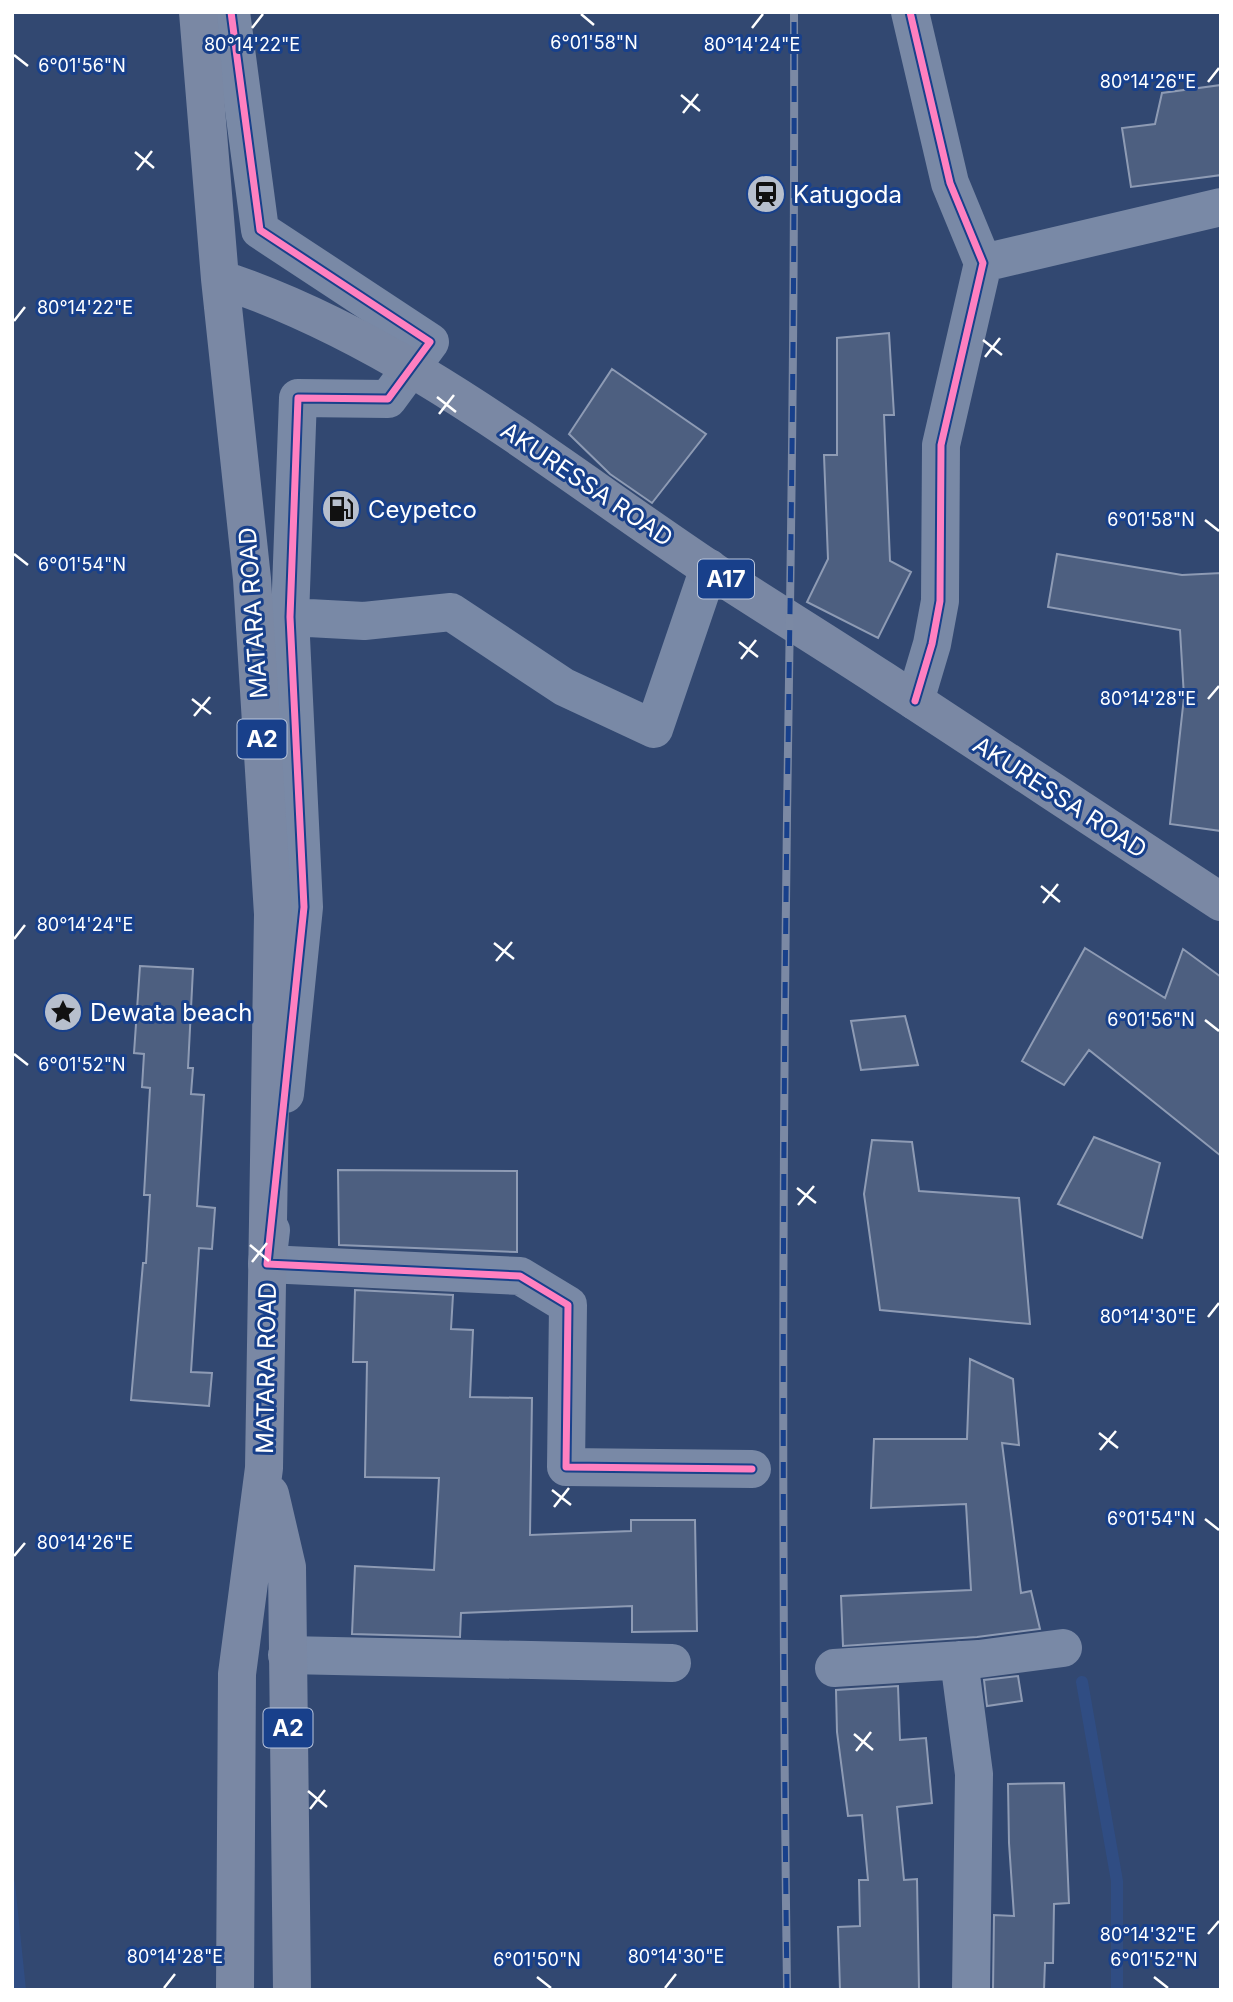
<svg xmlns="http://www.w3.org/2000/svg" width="1233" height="2002" font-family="Inter,sans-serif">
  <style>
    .water { fill: #304d83 }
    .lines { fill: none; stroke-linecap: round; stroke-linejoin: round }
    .stream { stroke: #304d83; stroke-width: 12 }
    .building { fill: #4d5f80; stroke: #8e9bb4; stroke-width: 2 }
    .minor { stroke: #7989a6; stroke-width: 38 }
    .trunk { stroke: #7a88a4; stroke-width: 38 }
    .rail-casing { stroke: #7b89a4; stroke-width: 8 }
    .rail { stroke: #18408b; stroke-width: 5; stroke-dasharray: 16; stroke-linecap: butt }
    .cycleway-casing { stroke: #18408b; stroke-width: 11 }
    .cycleway { stroke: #ff80c0; stroke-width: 7 }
    .ticks { fill: none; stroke: #fff; stroke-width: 2.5 }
    .labels { text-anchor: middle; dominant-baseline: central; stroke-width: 6; stroke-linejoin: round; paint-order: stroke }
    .shield { fill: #18408b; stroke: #bac6dc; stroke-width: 2 }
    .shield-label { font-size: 23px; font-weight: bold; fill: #fff }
    .poi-label { font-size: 24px; fill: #fff; stroke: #18408b; text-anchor: start }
    .street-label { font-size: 24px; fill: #fff; stroke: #18408b }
    .ticks-label { font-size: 18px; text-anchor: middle; fill: #fff; stroke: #18408b; stroke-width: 6; stroke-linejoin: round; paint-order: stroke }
  </style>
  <rect width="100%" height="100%" fill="#324871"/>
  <!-- water -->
  <path class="water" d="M 12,1871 L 15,1883 L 26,1990 L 12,1990 Z"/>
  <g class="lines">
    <!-- stream -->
    <path class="stream" d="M 1082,1682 L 1117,1881 L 1117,1990"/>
  </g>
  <!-- building -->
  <path class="building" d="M 1221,85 L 1221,175 L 1131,187 L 1122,128 L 1155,124 L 1162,93 Z
    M 889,333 L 894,415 L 884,415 L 890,561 L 911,572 L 878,638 L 807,602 L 828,559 L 824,455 L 837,455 L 837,338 Z
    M 612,369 L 706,434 L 652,503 L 610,474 L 569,434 Z
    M 1057,554 L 1182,575 L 1221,573 L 1221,831 L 1170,824 L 1184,697 L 1180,630 L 1048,607 Z
    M 1085,948 L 1165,998 L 1183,949 L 1221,977 L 1221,1156 L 1089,1050 L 1064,1085 L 1022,1061 Z
    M 140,966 L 193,969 L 188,1068 L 193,1068 L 191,1094 L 204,1095 L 197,1206 L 215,1208 L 212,1249 L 199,1248 L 191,1372 L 212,1373 L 209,1406 L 131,1400 L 143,1263 L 146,1263 L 150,1195 L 144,1195 L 150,1088 L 142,1087 L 144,1054 L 134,1053 Z
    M 905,1016 L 918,1065 L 861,1070 L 851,1021 Z
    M 1094,1137 L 1160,1163 L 1142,1238 L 1058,1204 Z
    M 872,1140 L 912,1142 L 919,1191 L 1019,1198 L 1030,1324 L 880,1310 L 864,1194 Z
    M 338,1170 L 517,1171 L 517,1252 L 339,1245 Z
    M 355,1290 L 453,1295 L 451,1329 L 473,1330 L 470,1397 L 532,1398 L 530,1535 L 631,1531 L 631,1520 L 695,1520 L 697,1631 L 632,1632 L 632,1606 L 461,1613 L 460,1637 L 352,1634 L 355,1566 L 434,1570 L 439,1478 L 365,1477 L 367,1362 L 353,1362 Z
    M 970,1359 L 1013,1379 L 1019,1445 L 1002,1443 L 1021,1593 L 1031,1591 L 1040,1629 L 977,1637 L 843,1646 L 841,1596 L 971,1590 L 966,1504 L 871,1508 L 874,1439 L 967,1439 Z
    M 1018,1676 L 1022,1701 L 987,1706 L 984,1680 Z
    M 898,1686 L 900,1740 L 926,1738 L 932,1803 L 897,1807 L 904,1880 L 917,1879 L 919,1990 L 840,1990 L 838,1927 L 860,1926 L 859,1880 L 868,1880 L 862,1815 L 848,1816 L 837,1732 L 836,1690 Z
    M 1064,1783 L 1069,1903 L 1054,1904 L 1053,1963 L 1045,1963 L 1044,1990 L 993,1990 L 994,1915 L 1014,1916 L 1009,1843 L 1008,1784 Z"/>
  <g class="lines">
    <!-- minor -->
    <path class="minor" d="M 231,12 L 260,230 L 430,342 L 388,399 L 298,398 L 290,617 L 304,907 L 285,1094
      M 910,12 L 950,183 L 983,263 L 941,445 L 940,601 L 932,644 L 915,701
      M 983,263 L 1221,207
      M 290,617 L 364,621 L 451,612 L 564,687 L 654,729 L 709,568
      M 271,1230 L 267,1264 L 520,1276 L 568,1305 L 566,1467 L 752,1469
      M 287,1655 L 672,1663
      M 959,1660 L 974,1774 L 971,1990
      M 834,1668 L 979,1659 L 1063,1648"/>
    <!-- trunk -->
    <path class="trunk" d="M 198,12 L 220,279 L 252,579 L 273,914 L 264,1468 L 237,1674 L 235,1990
      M 220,279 C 401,339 551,463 708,568 C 766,606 825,642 883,680 C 996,754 1108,828 1221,902
      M 270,1494 L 287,1567 L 292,1990"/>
    <defs>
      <path id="rail" d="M 787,1990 C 782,1599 782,1208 787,817 C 791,549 795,281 794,12"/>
    </defs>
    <!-- rail casing -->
    <use href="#rail" class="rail-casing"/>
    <!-- rail -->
    <use href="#rail" class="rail"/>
    <defs>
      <path id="cycleway" d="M 231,12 L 260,230 L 430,342 L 388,399 L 298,398 L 290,617 L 304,907 L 267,1264 L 520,1276 L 568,1305 L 566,1467 L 752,1469
        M 910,12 L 950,183 L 983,263 L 941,445 L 940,601 L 932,644 L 915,701"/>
    </defs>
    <!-- cycleway casing -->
    <use href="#cycleway" class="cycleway-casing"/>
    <!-- cycleway -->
    <use href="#cycleway" class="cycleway"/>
  </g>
  <!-- ticks -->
  <path class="ticks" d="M 581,14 L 594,25M 252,28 L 263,14M 752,28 L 763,14M 14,55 L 28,66M 1208,82 L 1219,68M 681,95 L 700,111M 683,113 L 698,94M 135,152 L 154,168M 137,170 L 152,151M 14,321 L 25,307M 983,340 L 1002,355M 985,357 L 1000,338M 437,397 L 456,412M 439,414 L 454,395M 1205,520 L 1219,531M 14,554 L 28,565M 739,642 L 758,657M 741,659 L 756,640M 192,699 L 211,714M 1208,699 L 1219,686M 194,716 L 210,697M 1041,886 L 1060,902M 1043,903 L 1058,884M 14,939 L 25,925M 494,943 L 514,959M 496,961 L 512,942M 1205,1020 L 1219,1031M 14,1054 L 28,1065M 797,1188 L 816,1203M 798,1205 L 814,1186M 250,1245 L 269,1261M 252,1262 L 267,1243M 1208,1317 L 1219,1303M 1099,1433 L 1118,1448M 1100,1450 L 1116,1431M 552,1490 L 571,1505M 554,1507 L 569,1488M 1205,1519 L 1219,1530M 14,1556 L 25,1543M 854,1734 L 873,1750M 856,1751 L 871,1732M 308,1791 L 327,1807M 310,1809 L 325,1790M 1208,1934 L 1219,1921M 537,1977 L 551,1988M 1154,1977 L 1168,1988M 164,1988 L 175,1974M 665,1988 L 676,1974"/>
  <!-- icons -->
  <defs>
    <symbol id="station-disc" viewBox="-11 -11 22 22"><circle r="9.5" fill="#b7bfcd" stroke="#18408b"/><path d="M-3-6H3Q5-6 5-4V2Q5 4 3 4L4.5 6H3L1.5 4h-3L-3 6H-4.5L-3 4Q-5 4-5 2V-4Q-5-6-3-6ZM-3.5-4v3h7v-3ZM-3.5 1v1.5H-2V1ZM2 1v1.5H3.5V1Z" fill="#111"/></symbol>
    <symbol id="fuel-disc" viewBox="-11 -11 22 22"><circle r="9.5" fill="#b7bfcd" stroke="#18408b"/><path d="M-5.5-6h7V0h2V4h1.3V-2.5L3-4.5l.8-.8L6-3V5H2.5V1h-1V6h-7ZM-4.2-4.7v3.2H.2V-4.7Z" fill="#111"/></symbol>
    <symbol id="sight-disc" viewBox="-11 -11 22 22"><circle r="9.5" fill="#b7bfcd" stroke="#18408b"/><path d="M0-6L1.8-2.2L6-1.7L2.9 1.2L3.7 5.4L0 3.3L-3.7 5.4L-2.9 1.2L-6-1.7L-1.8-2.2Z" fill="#111"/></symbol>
  </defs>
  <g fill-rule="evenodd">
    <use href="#station-disc" x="744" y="172" width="44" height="44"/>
    <use href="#fuel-disc" x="319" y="487" width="44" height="44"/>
    <use href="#sight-disc" x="41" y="990" width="44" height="44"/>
  </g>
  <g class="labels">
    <!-- shield labels -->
    <g class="shield">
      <rect x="698" y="559.5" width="56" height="39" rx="5"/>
      <rect x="237.5" y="719.5" width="49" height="39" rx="5"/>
      <rect x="263.5" y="1708.5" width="49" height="39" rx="5"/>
    </g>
    <g class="shield-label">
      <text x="726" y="579">A17</text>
      <text x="262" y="739">A2</text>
      <text x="288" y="1728">A2</text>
    </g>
    <!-- poi labels -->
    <g class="poi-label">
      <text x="793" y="194">Katugoda</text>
      <text x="368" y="509">Ceypetco</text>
      <text x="90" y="1012">Dewata beach</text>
    </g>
    <!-- street labels -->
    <g class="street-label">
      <text transform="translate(587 484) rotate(34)">AKURESSA ROAD</text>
      <text transform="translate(253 613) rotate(-94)">MATARA ROAD</text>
      <text transform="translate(1060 797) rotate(33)">AKURESSA ROAD</text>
      <text transform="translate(266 1368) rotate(-89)">MATARA ROAD</text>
    </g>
  </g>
  <g class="ticks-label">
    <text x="594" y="49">6°01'58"N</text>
    <text x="252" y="51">80°14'22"E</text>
    <text x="752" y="51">80°14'24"E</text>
    <text x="82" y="72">6°01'56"N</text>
    <text x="1148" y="88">80°14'26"E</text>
    <text x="85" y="314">80°14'22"E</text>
    <text x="1151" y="526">6°01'58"N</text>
    <text x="82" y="571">6°01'54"N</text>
    <text x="1148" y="705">80°14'28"E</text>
    <text x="85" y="931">80°14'24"E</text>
    <text x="1151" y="1026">6°01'56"N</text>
    <text x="82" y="1071">6°01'52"N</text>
    <text x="1148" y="1323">80°14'30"E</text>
    <text x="1151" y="1525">6°01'54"N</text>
    <text x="85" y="1549">80°14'26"E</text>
    <text x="1148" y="1941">80°14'32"E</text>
    <text x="175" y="1963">80°14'28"E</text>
    <text x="676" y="1963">80°14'30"E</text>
    <text x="537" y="1966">6°01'50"N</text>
    <text x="1154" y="1966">6°01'52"N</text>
  </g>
  <!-- border -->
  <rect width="1233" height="2002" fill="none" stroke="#ffffff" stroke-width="28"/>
</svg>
